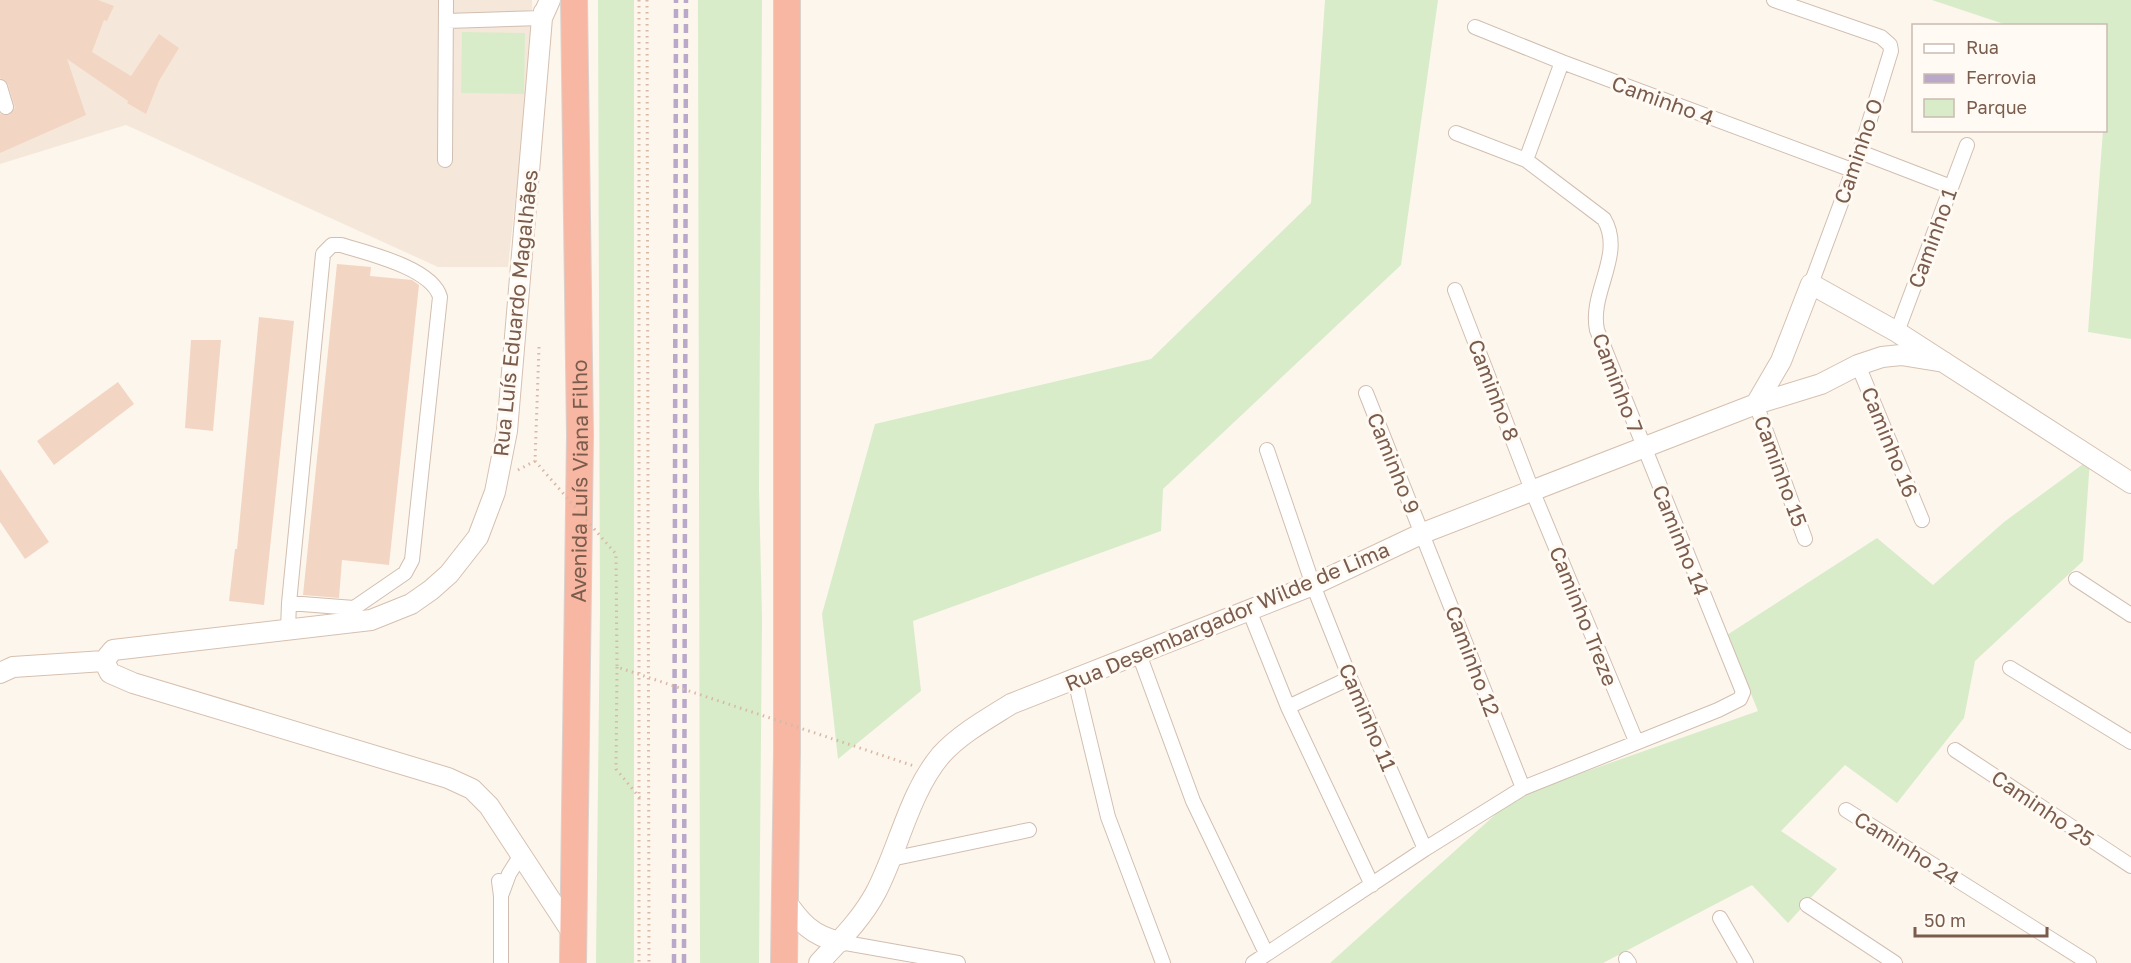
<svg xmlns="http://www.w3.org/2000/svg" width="2131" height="963" font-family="'Golos Text',sans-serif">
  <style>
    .residential { fill: #f5e8da }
    .green { fill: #d8ecc9 }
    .building { fill: #f3d5c3 }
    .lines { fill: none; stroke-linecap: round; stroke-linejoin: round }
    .street-casing { stroke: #d1beb0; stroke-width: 16 }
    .secondary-casing { stroke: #d6c0b0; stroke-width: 22 }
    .highway-casing { stroke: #dad1cd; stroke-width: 28 }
    .path { stroke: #d9b8a5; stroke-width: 3; stroke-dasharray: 1.5 4.5; stroke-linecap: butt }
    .street { stroke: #fff; stroke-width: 14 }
    .secondary { stroke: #fff; stroke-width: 20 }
    .highway { stroke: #f7b7a3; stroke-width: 26 }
    .rail { stroke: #b9a8c9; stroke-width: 4.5; stroke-dasharray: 9 6; stroke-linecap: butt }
    .path-bridge { stroke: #d9b8a5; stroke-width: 3; stroke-dasharray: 1.5 4.5; stroke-linecap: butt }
    .labels { text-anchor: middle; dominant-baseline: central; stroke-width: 6; stroke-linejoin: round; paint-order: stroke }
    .street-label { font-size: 21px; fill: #7a5c4d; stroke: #fffaf3 }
  </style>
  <rect width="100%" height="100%" fill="#fdf6ec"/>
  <!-- residential -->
  <path class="residential" d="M 0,0 L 532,0 L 533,38 L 508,267 L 438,267 L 126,125 L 0,164 Z"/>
  <!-- green -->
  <path class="green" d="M 598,0 L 634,0 L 634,963 L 596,963 L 600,609 Z
    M 698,0 L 762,0 L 759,489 L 762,619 L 759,963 L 700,963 Z
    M 1325,0 L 1438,0 L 1401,265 L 1163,489 L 1161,531 L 913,621 L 921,691 L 838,759 L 822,614 L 875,424 L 1151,359 L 1311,203 Z
    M 1932,0 L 2131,0 L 2131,339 L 2088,332 L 2103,131 L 2106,130 L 2106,26 L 2007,25 Z
    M 462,32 L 525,33 L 524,94 L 461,93 Z
    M 2090,459 L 2083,561 L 1975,661 L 1964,718 L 1897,803 L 1845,765 L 1781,831 L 1837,869 L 1788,923 L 1752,885 L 1603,963 L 1330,963 L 1516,796 L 1758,711 L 1727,635 L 1877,538 L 1933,585 L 2004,522 Z"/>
  <!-- building -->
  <path class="building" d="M 0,0 L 98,0 L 114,6 L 107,21 L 104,20 L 92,52 L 131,76 L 159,34 L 179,48 L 159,81 L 146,114 L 127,103 L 128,101 L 67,59 L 86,115 L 0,153 L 0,114 L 9,115 L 15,108 L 8,84 L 0,78 Z
    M 337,264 L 371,267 L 370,276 L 412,280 L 419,285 L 389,565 L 342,560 L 339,598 L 303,595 Z
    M 259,317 L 294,321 L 264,605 L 229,601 L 235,549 L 237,549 Z
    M 191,340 L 221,340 L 213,431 L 185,428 Z
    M 118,382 L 134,404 L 54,465 L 37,441 Z
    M 0,469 L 49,542 L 25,559 L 0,522 Z"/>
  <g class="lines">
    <defs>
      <path id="street" d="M 1774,0 L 1881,37 L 1890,45 L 1891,51 L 1860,152 L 1811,284
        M 446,21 L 542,18 L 541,11
        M 1475,27 L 1562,62 L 1852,170
        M 0,87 L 6,107
        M 1860,152 L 1951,187
        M 445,160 L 446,0
        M 1526,160 L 1562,62
        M 1455,290 L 1532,490 L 1636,741
        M 1897,332 L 1967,145
        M 1858,365 L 1922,520
        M 1366,393 L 1523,788
        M 1756,404 L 1805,539
        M 1267,450 L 1313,585 L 1350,678 L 1425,849
        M 2076,579 L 2131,615
        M 1249,610 L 1288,707 L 1372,885
        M 288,629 L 289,603 L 323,254 L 332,245 L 341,245 C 367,253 432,268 440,297 L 412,560 L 405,573 L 354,608 L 289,603
        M 1139,654 L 1193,801 L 1266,953
        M 2010,668 L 2131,742
        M 1075,680 L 1108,817 L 1163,963
        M 1288,707 L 1350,678
        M 1955,750 L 2131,866
        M 1846,810 L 2089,963
        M 891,859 L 1029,830
        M 499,881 L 501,896 L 501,963
        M 502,893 L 509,874 L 521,855
        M 1807,905 L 1895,963
        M 1720,918 L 1746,963
        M 840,942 L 958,963
        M 1626,959 L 1629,963
        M 1253,963 L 1425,849 L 1523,788 L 1718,710 L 1740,699 L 1743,692 L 1597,330 C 1589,292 1625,255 1604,219 L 1526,160 L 1456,133"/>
      <path id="secondary" d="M 1756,404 L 1781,361 L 1811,284 L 1897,332 L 2131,483
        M 104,661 L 110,673 L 133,683 L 448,778 L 472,789 L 489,806 L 573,934
        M 0,673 L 13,667 L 104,661 L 113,650 L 371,620 L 411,604 L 431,590 L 449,574 L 478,537 L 495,492 L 507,431 L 542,18 L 550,0
        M 785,900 C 800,922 812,936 840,942
        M 819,963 C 840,940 861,920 876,892 C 899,848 909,793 941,755 C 960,734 987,719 1011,704 L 1313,585 L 1423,533 L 1756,404 L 1821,384 L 1858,365 L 1882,357 L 1901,355 L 1944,362"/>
      <g id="highway">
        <path id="s1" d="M 573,963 L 580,435 L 574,0"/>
        <path d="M 784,963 L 787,752 L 787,0"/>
      </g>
    </defs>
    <!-- street casing -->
    <use href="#street" class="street-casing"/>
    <!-- secondary casing -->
    <use href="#secondary" class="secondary-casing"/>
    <!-- highway casing -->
    <use href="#highway" class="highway-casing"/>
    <!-- path -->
    <path class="path" d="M 639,0 L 639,963
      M 647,0 L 649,963
      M 518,470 L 535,461
      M 617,667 L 616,769 L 640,798"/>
    <!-- street -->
    <use href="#street" class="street"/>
    <!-- secondary -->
    <use href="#secondary" class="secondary"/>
    <!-- highway -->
    <use href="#highway" class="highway"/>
    <!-- rail -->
    <path class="rail" d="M 674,963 L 676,0
      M 684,963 L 686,0"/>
    <!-- path-bridge -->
    <path class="path-bridge" d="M 539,347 L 535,461 L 616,554 L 617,667 L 914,766"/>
  </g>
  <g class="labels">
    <!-- street labels -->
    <g class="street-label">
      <text transform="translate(1663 100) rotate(20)">Caminho 4</text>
      <text transform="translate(1858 151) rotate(-71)">Caminho O</text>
      <text transform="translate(1932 238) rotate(-70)">Caminho 1</text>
      <text transform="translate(515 313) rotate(-84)">Rua Luís Eduardo Magalhães</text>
      <text transform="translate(1618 383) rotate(69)">Caminho 7</text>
      <text transform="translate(1494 390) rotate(69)">Caminho 8</text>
      <text transform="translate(1890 442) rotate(68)">Caminho 16</text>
      <text transform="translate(1394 463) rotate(68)">Caminho 9</text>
      <text transform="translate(1781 471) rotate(70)">Caminho 15</text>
      <text stroke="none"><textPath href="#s1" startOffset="482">Avenida Luís Viana Filho</textPath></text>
      <text transform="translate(1681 540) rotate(68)">Caminho 14</text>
      <text transform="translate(1227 616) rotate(-23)">Rua Desembargador Wilde de Lima</text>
      <text transform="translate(1584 616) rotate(68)">Caminho Treze</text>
      <text transform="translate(1473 661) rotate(69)">Caminho 12</text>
      <text transform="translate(1368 717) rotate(67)">Caminho 11</text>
      <text transform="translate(2043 808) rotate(34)">Caminho 25</text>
      <text transform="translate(1907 848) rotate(32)">Caminho 24</text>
    </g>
  </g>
  <!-- legend -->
  <rect x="1912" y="24" width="195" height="108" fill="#fffaf3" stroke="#cabbb1" stroke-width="1.5"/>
  <rect x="1924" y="44" width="30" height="9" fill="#ffffff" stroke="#cabbb1" stroke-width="1.5"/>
  <text x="1966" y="54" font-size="18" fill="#7a5c4d">Rua</text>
  <rect x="1924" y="74" width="30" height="9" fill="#b9a8c9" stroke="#cabbb1" stroke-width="1.5"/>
  <text x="1966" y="84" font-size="18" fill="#7a5c4d">Ferrovia</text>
  <rect x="1924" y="99" width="30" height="18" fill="#d8ecc9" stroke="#cabbb1" stroke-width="1.5"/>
  <text x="1966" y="114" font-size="18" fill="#7a5c4d">Parque</text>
  <!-- scale -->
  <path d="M1915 927v9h132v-9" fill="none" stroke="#7a5c4d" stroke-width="3"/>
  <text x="1924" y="927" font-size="18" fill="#7a5c4d" stroke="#fffaf3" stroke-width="4.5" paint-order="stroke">50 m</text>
</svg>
